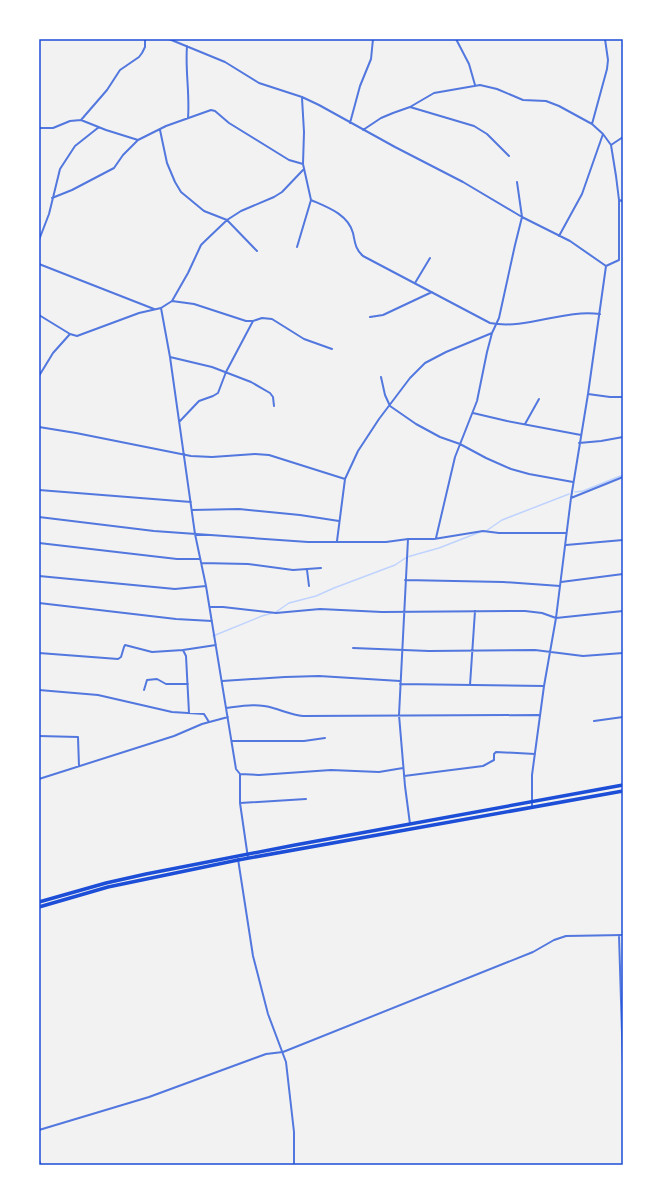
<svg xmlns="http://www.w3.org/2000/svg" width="662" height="1204" font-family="'Exo 2',sans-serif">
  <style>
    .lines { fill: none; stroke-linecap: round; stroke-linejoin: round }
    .stream { stroke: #bfd3fe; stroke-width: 1.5 }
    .minor { stroke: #5277de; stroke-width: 2 }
    .primary { stroke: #1d4ed8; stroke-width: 3.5 }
    .neatline { fill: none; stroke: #1d4ed8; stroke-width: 1.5 }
  </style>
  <rect width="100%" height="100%" fill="#f2f2f2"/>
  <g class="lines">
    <!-- stream -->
    <path class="stream" d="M 575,492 L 583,491 L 623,475
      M 486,531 L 502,520 L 569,494
      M 276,612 L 289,603 L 316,596 L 334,588 L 395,565 L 407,557 L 439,548 L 480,532
      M 213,636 L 262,616 L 272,613"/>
    <!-- minor -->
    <path class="minor" d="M 169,39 L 225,62 L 259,83 L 302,97 L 319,105 L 395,147 L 463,182 L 522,217 L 570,241 L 606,266
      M 456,39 L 469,64 L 475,85
      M 187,46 C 185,70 190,94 188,118
      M 410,107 L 474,126 L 487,134 L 509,156
      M 81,120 L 107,90 L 120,70 L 139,57 L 142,53 L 145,47 L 145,39
      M 350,123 L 360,86 L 371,59 L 373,39
      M 592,124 L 607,69 L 608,60 L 605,39
      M 39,128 L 53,128 L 70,121 L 81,120 L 106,130 L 138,140
      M 160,130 L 167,163 L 175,182 L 181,192 L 204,211 L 227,220 L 257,251
      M 363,130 L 381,118 L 393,113 L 410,107 L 434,93 L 480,85 L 497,89 L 523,100 L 546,101 L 559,106 L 592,124 L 603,134 L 611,145
      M 52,198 L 72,190 L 114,168 L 123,155 L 138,140 L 166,126 L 211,110 L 215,111 L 229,123 L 289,160 L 303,164
      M 311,200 C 327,207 348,214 353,233 C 355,242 355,249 363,256 L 490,323 C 527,330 563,309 600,314
      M 619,200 L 623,201
      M 559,236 L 582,194 L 603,134
      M 39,240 L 49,214 L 60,169 L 75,146 L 99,127
      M 297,247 L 311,200 L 303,164 L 304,132 L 302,98
      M 619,260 L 619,200 L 616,176 L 611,145 L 623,137
      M 39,264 L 154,309
      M 606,266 L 619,260
      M 415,283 L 430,258
      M 172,301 L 194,304 L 246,321 L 253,321 L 262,318 L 272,319 L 304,339 L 332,349
      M 161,308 L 172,301 L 188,273 L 201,245 L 204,242 L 227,220 L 241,211 L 274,197 L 282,192 L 303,170
      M 39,315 L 70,334 L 77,336 L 139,313 L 161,308 L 170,357 L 195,534 L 206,586 L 236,769 L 240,774 L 240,803 L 248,858
      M 370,317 L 383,315 L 432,292
      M 170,357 L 212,367 L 251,382 L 270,393 L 273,397 L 274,406
      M 39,376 L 53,353 L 70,334
      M 381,377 L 385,395 L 390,406 L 416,424 L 440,437 L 460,444 L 486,458 L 511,469 L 529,474 L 573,482
      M 588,394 L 610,397 L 623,397
      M 473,413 L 507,421 L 581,435
      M 180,421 L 199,401 L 213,396 L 218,393 L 226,372 L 253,321
      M 525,424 L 539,399
      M 39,427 L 76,433 L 191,456 L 212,457 L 255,454 L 269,455 L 345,479 L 337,541
      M 579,443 L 601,441 L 623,437
      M 345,479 L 358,451 L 379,419 L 410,378 L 425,363 L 446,352 L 492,333
      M 39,490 L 191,502
      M 571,498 L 623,477
      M 192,510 L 239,509 L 300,515 L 339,521
      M 39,517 L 154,531 L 308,542 L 386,542 L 408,539 L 434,539 L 483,531 L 499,533 L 566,533
      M 436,538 L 455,457 L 477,401 L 487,352 L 492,333 L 499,318 L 515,245 L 522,217 L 517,182
      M 408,539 L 399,715 L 405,786 L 410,824
      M 39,543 L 177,559 L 200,559
      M 566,545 L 623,540
      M 201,563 L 248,564 L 293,570 L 321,568
      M 307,570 L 309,586
      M 39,576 L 175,589 L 206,586
      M 405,580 L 503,582 L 560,586
      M 561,582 L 623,574
      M 39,603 L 176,619 L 212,621
      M 210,607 L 223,607 L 276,613 L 320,609 L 382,612 L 525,611 L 542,613 L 556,618 L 623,611
      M 353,648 L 429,651 L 535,650 L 583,656 L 623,653
      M 183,650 L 186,656 L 189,713
      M 39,653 L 118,659 L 121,657 L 124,647 L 125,645 L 152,652 L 183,650 L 216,645
      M 222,681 L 285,677 L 319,676 L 400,681
      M 400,684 L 544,686
      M 470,685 L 475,611
      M 39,690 L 98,695 L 172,712 L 204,714 L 209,722
      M 144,690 L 147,680 L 157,679 L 166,684 L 188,684
      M 226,708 C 242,706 258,703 273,708 C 284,711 292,715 303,716 L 539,715
      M 594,721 L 623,717
      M 39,736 L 78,737 L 79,766
      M 232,741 L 304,741 L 325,738
      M 240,774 L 259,775 L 331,770 L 379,772 L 403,768
      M 404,776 L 483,766 L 494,760 L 494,754 L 496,752 L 535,754
      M 39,779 L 174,736 L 202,724 L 228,717
      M 240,803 L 306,799
      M 532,807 L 532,775 L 544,686 L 556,618 L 571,498 L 588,394 L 606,266
      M 238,859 L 253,956 L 268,1014 L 286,1062 L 294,1132 L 294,1165
      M 619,935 L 623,1066
      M 39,1130 L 149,1097 L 266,1054 L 283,1052 L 533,952 L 554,940 L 566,936 L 623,935
      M 39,1161 L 41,1165"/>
    <!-- primary -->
    <path class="primary" d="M 39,902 L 106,883 L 146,874 L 295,845 L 623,785
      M 39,907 L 108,887 L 238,860 L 623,791"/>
  </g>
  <!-- border -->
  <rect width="662" height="1204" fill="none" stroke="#ffffff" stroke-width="80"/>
  <rect x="40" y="40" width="582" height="1124" class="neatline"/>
</svg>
